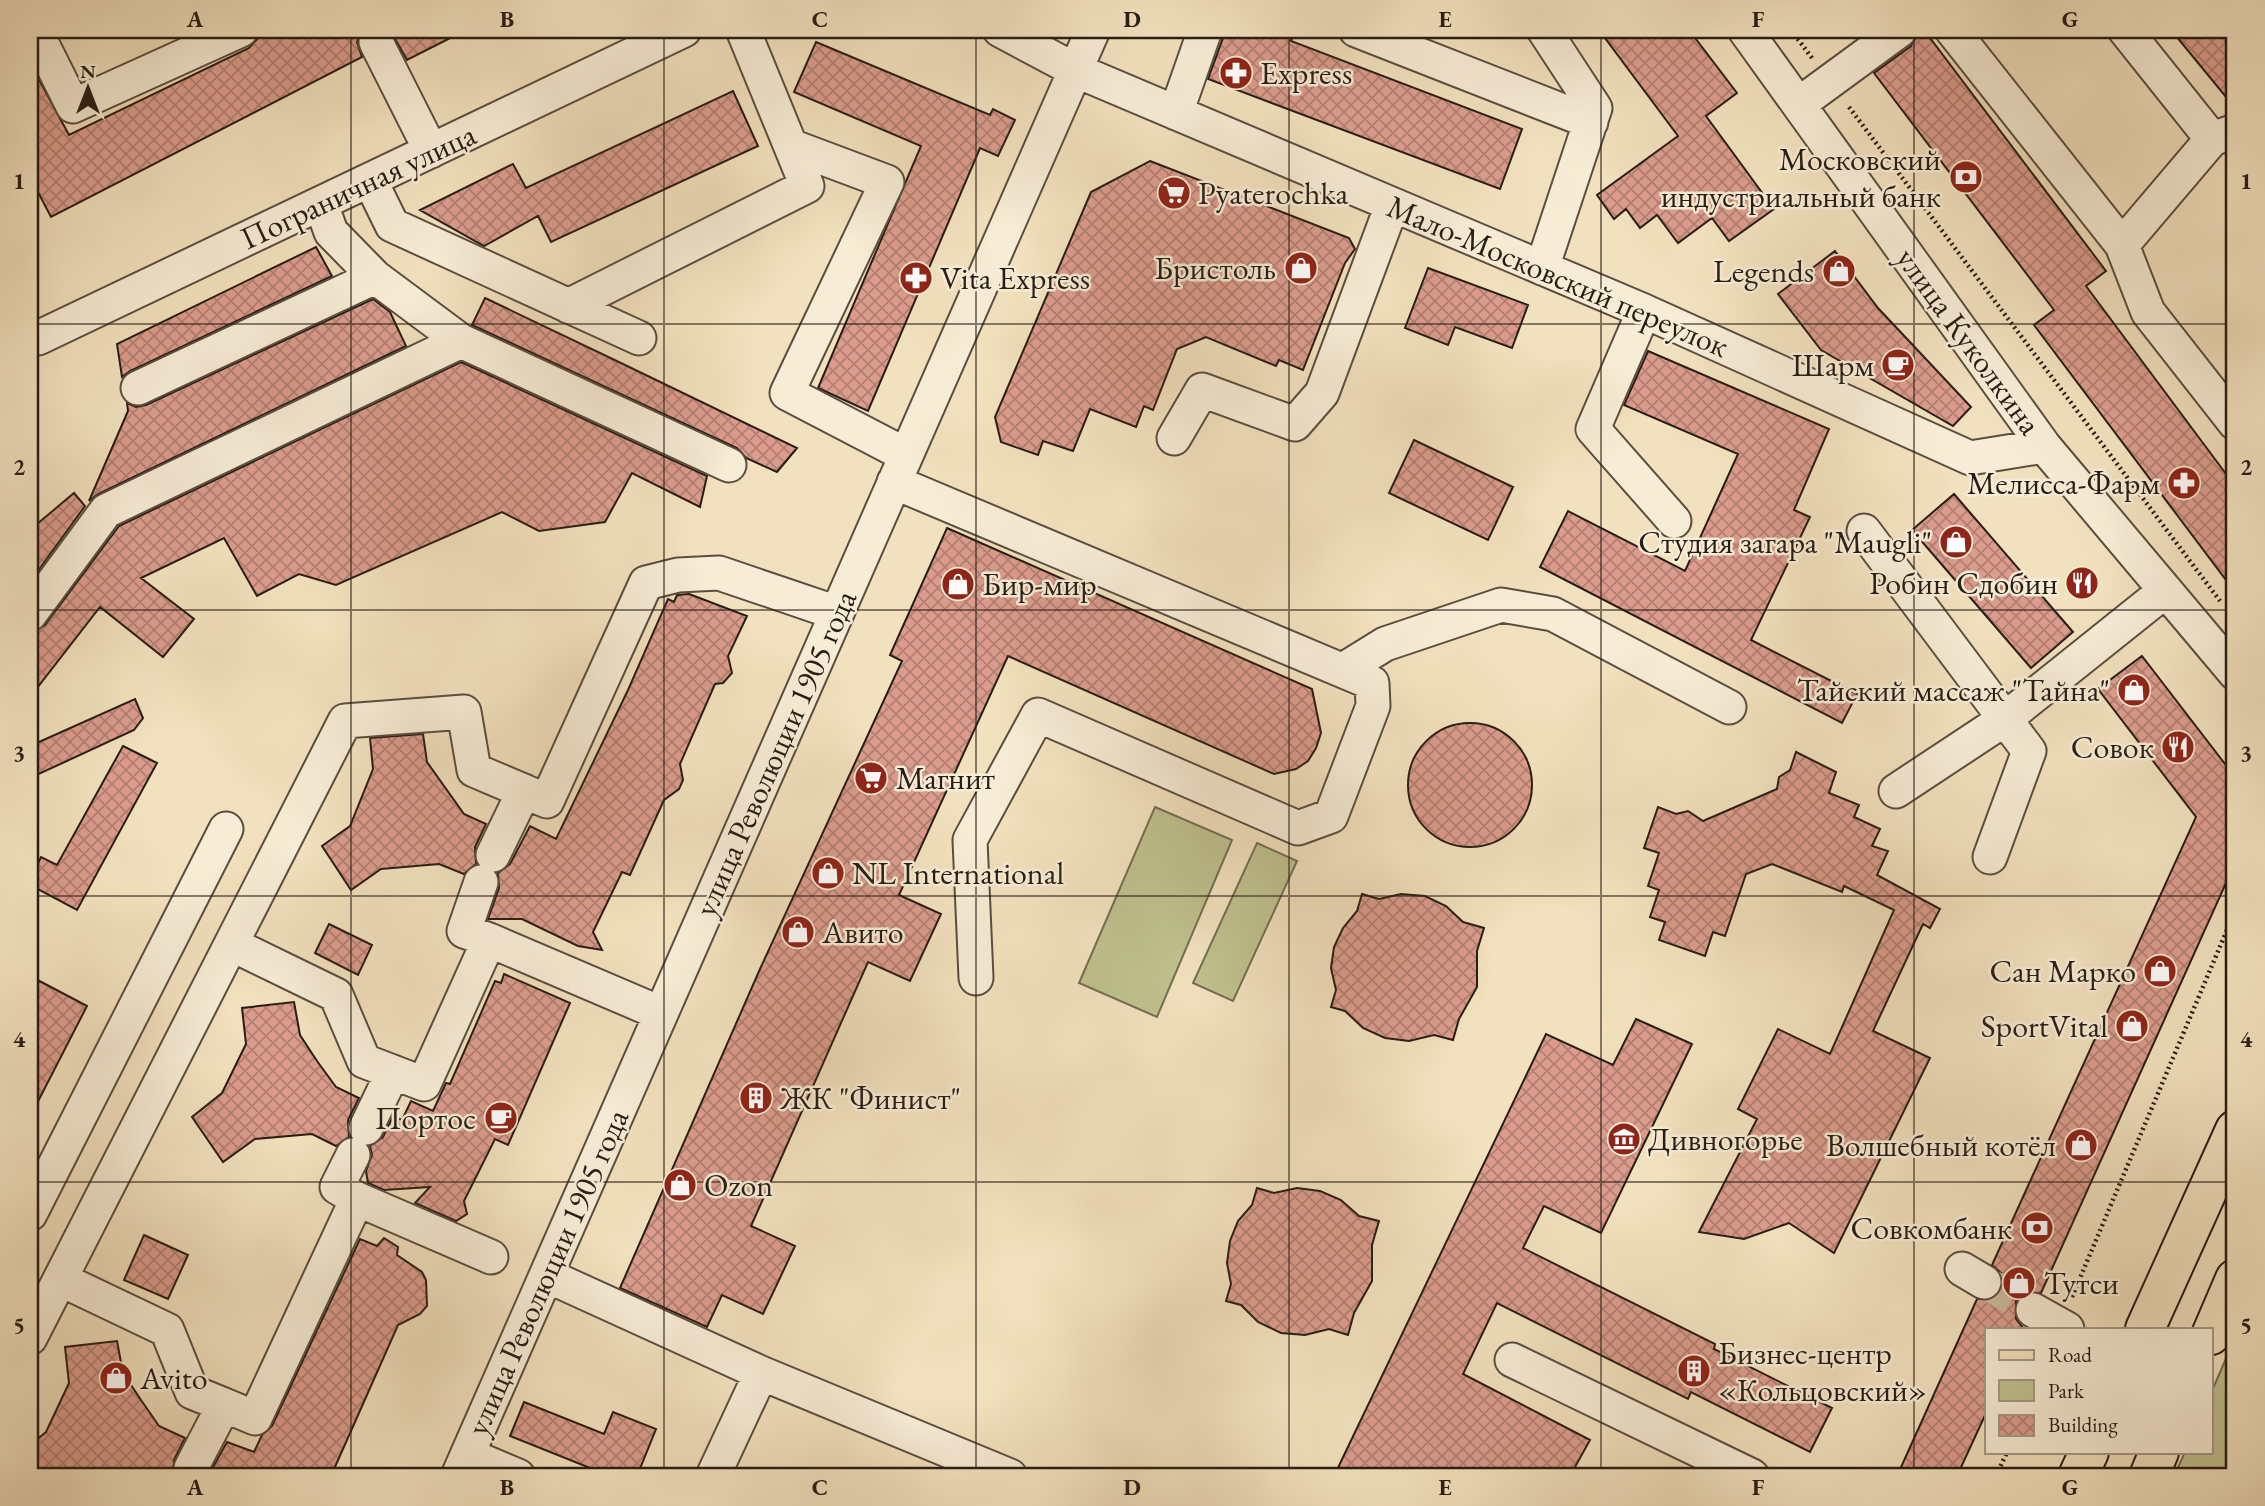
<svg xmlns="http://www.w3.org/2000/svg" width="2265" height="1506" font-family="'EB Garamond',serif">
  <style>
    .park { fill: #bfc18e; stroke: #746f52; stroke-width: 2 }
    .building { fill: url(#building-cross-hatch); stroke: #281d15; stroke-width: 2 }
    .lines { fill: none; stroke-linecap: round; stroke-linejoin: round }
    .minor-tunnel { stroke: #caba9c; stroke-width: 33; stroke-dasharray: 33 17; stroke-linecap: butt }
    .minor-casing { stroke: #5a4e3f; stroke-width: 37 }
    .major-casing { stroke: #281d15; stroke-width: 42 }
    .path { stroke: #281d15; stroke-width: 4.5; stroke-dasharray: 2 3.5; stroke-linecap: butt }
    .minor { stroke: #f7ecd5; stroke-width: 33 }
    .major { stroke: #f2e1be; stroke-width: 38 }
    .grid { fill: none; stroke: #281d15; stroke-width: 2; stroke-opacity: 0.55 }
    .labels { text-anchor: middle; dominant-baseline: central; stroke-width: 5; stroke-linejoin: round; paint-order: stroke }
    .poi-label { font-size: 32px; fill: #281d15; stroke: #f7ecd5; text-anchor: end }
    .street-label { font-size: 32px; fill: #281d15; stroke: #f7ecd5 }
    .neatline { fill: none; stroke: #281d15; stroke-width: 2.5 }
    .grid-label { font-size: 23px; text-anchor: middle; font-weight: bold; fill: #281d15 }
  </style>
  <defs>
    <pattern id="building-cross-hatch" width="8" height="8" patternUnits="userSpaceOnUse" patternTransform="scale(1.75)"><rect width="8" height="8" fill="#dc9c8d"/><path d="M0 0l8 8M0 8l8-8" fill="none" stroke="#b27f72"/></pattern>
  </defs>
  <rect width="100%" height="100%" fill="#f2e1be"/>
  <filter id="stains"><feTurbulence type="fractalNoise" baseFrequency=".00286" numOctaves="4"/><feColorMatrix values="0 0 0 0 .2 0 0 0 0 .09 0 0 0 0 .02 0 0 0 .5 -.17"/></filter>
  <radialGradient id="worn" r=".72"><stop offset=".6" stop-color="#630" stop-opacity="0"/><stop offset="1" stop-color="#630" stop-opacity=".3"/></radialGradient>
  <!-- park -->
  <path class="park" d="M 1155,807 L 1232,840 L 1157,1017 L 1079,983 Z
    M 1257,843 L 1297,861 L 1233,1001 L 1193,983 Z
    M 2235,1338 L 2235,1476 L 2174,1476 L 2185,1452 L 2211,1452 L 2211,1393 Z"/>
  <!-- building -->
  <path class="building" d="M 275,30 L 362,30 L 357,42 L 362,57 L 51,217 L 30,177 L 30,63 L 69,135 L 249,48 L 258,38 Z
    M 390,30 L 466,30 L 407,60 Z
    M 1226,30 L 1295,30 L 1291,41 L 1522,129 L 1500,189 L 1208,79 Z
    M 1599,30 L 1689,30 L 1737,93 L 1706,116 L 1774,209 L 1729,241 L 1712,218 L 1678,243 L 1657,215 L 1640,228 L 1626,209 L 1614,219 L 1597,195 L 1678,136 Z
    M 1919,30 L 1924,30 L 2106,271 L 2086,286 L 2235,486 L 2235,592 L 2034,325 L 2054,310 L 1874,73 L 1911,46 Z
    M 2171,30 L 2235,30 L 2235,108 Z
    M 816,42 L 990,115 L 993,109 L 1015,120 L 998,156 L 980,148 L 868,411 L 818,388 L 921,146 L 794,92 Z
    M 733,91 L 758,146 L 551,242 L 538,216 L 484,246 L 420,210 L 513,164 L 526,188 Z
    M 1150,161 L 1349,238 L 1355,249 L 1345,263 L 1303,370 L 1279,360 L 1276,366 L 1206,337 L 1177,349 L 1153,410 L 1144,406 L 1136,427 L 1090,409 L 1073,451 L 1043,441 L 1038,455 L 1001,442 L 995,417 L 1091,192 Z
    M 316,247 L 332,276 L 130,371 L 122,377 L 117,344 Z
    M 1835,251 L 1878,308 L 1971,407 L 1953,426 L 1821,350 L 1778,294 Z
    M 1428,268 L 1528,305 L 1512,348 L 1455,327 L 1448,345 L 1405,328 Z
    M 485,298 L 623,364 L 797,448 L 777,472 L 746,458 L 737,448 L 472,325 Z
    M 373,299 L 390,312 L 406,346 L 98,494 L 89,501 L 128,411 L 127,403 L 136,407 L 146,405 Z
    M 1648,351 L 1829,429 L 1794,510 L 1810,517 L 1751,640 L 1857,694 L 1842,723 L 1540,567 L 1568,511 L 1685,571 L 1738,454 L 1624,405 Z
    M 461,362 L 707,476 L 700,507 L 632,473 L 605,522 L 539,531 L 502,512 L 336,585 L 299,574 L 257,596 L 224,538 L 141,578 L 194,619 L 163,657 L 100,607 L 30,697 L 30,633 L 45,625 L 119,526 Z
    M 1414,440 L 1513,487 L 1488,540 L 1389,493 Z
    M 74,493 L 85,506 L 30,582 L 30,530 Z
    M 1954,494 L 2073,632 L 2031,668 L 1912,530 Z
    M 947,528 L 1312,689 L 1321,733 L 1316,748 L 1308,761 L 1296,769 L 1274,774 L 1008,656 L 899,895 L 941,914 L 910,981 L 868,962 L 751,1226 L 795,1246 L 763,1314 L 722,1295 L 707,1327 L 620,1288 L 760,969 L 902,661 L 890,655 Z
    M 689,594 L 747,616 L 728,656 L 732,673 L 723,683 L 715,684 L 680,764 L 683,780 L 679,789 L 664,800 L 630,875 L 622,872 L 593,932 L 602,950 L 578,946 L 522,919 L 488,919 L 499,888 L 498,873 L 510,864 L 530,826 L 556,839 L 628,690 L 668,599 L 674,602 L 677,595 Z
    M 2142,656 L 2235,777 L 2235,863 L 2041,1293 L 2024,1293 L 2016,1301 L 2016,1319 L 2024,1329 L 1987,1329 L 1987,1411 L 1957,1476 L 1897,1476 L 1977,1299 L 1993,1299 L 2001,1291 L 2001,1273 L 1992,1265 L 2196,817 L 2098,689 Z
    M 135,699 L 143,718 L 134,730 L 30,778 L 30,746 Z
    M1408 785a62 62 0 1 1 124 0a62 62 0 1 1-124 0Z
    M 423,734 L 427,762 L 464,814 L 486,824 L 475,847 L 476,864 L 464,874 L 439,864 L 381,869 L 351,890 L 322,846 L 350,826 L 373,769 L 370,738 Z
    M 123,746 L 157,763 L 77,910 L 30,885 L 30,880 L 41,857 L 57,865 Z
    M 1796,752 L 1836,772 L 1829,793 L 1859,805 L 1854,817 L 1880,829 L 1872,846 L 1888,851 L 1877,875 L 1940,909 L 1930,928 L 1923,924 L 1873,1031 L 1930,1058 L 1834,1253 L 1789,1223 L 1744,1239 L 1699,1232 L 1757,1119 L 1738,1109 L 1778,1029 L 1830,1054 L 1894,910 L 1844,886 L 1842,892 L 1772,864 L 1746,874 L 1725,936 L 1713,932 L 1705,956 L 1659,940 L 1665,922 L 1650,917 L 1659,890 L 1648,886 L 1659,853 L 1644,848 L 1658,807 L 1676,814 L 1688,811 L 1703,821 L 1777,789 L 1779,777 L 1790,770 Z
    M 1362,894 L 1379,899 L 1401,894 L 1425,896 L 1446,906 L 1463,922 L 1484,928 L 1477,951 L 1477,987 L 1459,1019 L 1453,1040 L 1434,1035 L 1409,1041 L 1385,1038 L 1363,1028 L 1345,1011 L 1331,1007 L 1336,990 L 1331,968 L 1334,947 L 1343,928 L 1357,911 Z
    M 329,924 L 372,945 L 358,975 L 315,953 Z
    M 504,974 L 570,1003 L 508,1145 L 495,1139 L 464,1201 L 467,1214 L 456,1221 L 415,1203 L 430,1187 L 384,1190 L 368,1183 L 366,1171 L 372,1155 L 370,1146 L 383,1137 L 393,1116 L 402,1120 L 411,1101 L 433,1111 L 446,1083 L 450,1084 L 495,981 L 501,983 Z
    M 30,976 L 87,1006 L 30,1117 Z
    M 294,1002 L 300,1035 L 317,1061 L 336,1087 L 359,1098 L 348,1120 L 349,1137 L 336,1146 L 312,1134 L 255,1139 L 223,1162 L 192,1117 L 222,1093 L 246,1044 L 242,1008 Z
    M 1636,1019 L 1692,1044 L 1601,1233 L 1544,1206 L 1523,1248 L 1715,1344 L 1714,1349 L 1832,1408 L 1810,1452 L 1691,1392 L 1688,1399 L 1497,1303 L 1463,1374 L 1590,1440 L 1570,1476 L 1334,1476 L 1546,1034 L 1613,1065 Z
    M 1257,1188 L 1274,1193 L 1297,1188 L 1320,1191 L 1341,1200 L 1359,1216 L 1379,1221 L 1372,1245 L 1372,1281 L 1354,1313 L 1348,1335 L 1329,1329 L 1305,1335 L 1281,1333 L 1258,1322 L 1241,1305 L 1226,1301 L 1231,1284 L 1227,1263 L 1230,1241 L 1238,1221 L 1252,1205 Z
    M 144,1235 L 188,1255 L 168,1299 L 124,1280 Z
    M 384,1238 L 398,1247 L 397,1255 L 422,1272 L 426,1280 L 427,1306 L 420,1314 L 398,1325 L 331,1476 L 208,1476 L 227,1442 L 254,1452 L 262,1435 L 272,1426 L 360,1239 L 377,1246 Z
    M 117,1341 L 123,1373 L 141,1400 L 159,1426 L 185,1438 L 174,1460 L 174,1476 L 142,1476 L 136,1473 L 30,1476 L 30,1445 L 46,1432 L 69,1383 L 65,1347 Z
    M 524,1402 L 604,1434 L 613,1412 L 656,1429 L 637,1476 L 610,1476 L 510,1436 Z"/>
  <g class="lines">
    <!-- minor-tunnel -->
    <path class="minor-tunnel" d="M 1984,1282 L 2033,1310"/>
    <defs>
      <path id="minor" d="M 35,30 L 73,106 L 241,30
        M 1000,30 L 1075,70 L 1644,311 L 1970,458 L 2044,446
        M 1356,30 L 1591,122
        M 1745,30 L 2044,446 L 2235,673
        M 1952,30 L 2122,245 L 2148,312 L 2235,423
        M 2125,30 L 2212,139 L 2235,131
        M 376,42 L 431,151
        M 1799,104 L 1900,30
        M 1176,113 L 1205,30
        M 791,146 L 887,182 L 787,393 L 906,455
        M 370,180 L 392,225 L 639,338
        M 2122,245 L 2212,139
        M 1542,268 L 1595,108 L 1544,30
        M 568,306 L 807,186 L 743,30
        M 1644,311 L 1593,429 L 1674,521
        M 30,338 L 38,338 L 684,30
        M 461,341 L 729,465
        M 138,388 L 375,277 L 331,232 L 321,204
        M 1174,438 L 1202,390 L 1295,424 L 1322,393 L 1392,205
        M 894,482 L 1372,683 L 1373,706 L 1331,816 L 1298,828 L 1038,715 L 970,840 L 976,978
        M 1864,531 L 2005,719 L 2165,591
        M 30,614 L 106,511 L 461,341 L 375,277
        M 1343,670 L 1385,644 L 1501,605 L 1553,614 L 1729,707
        M 1896,791 L 2005,719 L 2029,751 L 1990,857
        M 493,855 L 524,791
        M 481,882 L 464,931 L 489,940
        M 231,944 L 336,995 L 364,1061 L 424,1084 L 489,940 L 660,1013
        M 366,1128 L 393,1072
        M 353,1155 L 337,1187 L 357,1199
        M 30,1214 L 226,829
        M 1962,1269 L 1984,1282
        M 548,1276 L 761,1373 L 1010,1476
        M 60,1279 L 167,1330 L 192,1392 L 224,1405
        M 2033,1310 L 2067,1329
        M 30,1338 L 345,721 L 464,712 L 474,770 L 547,801 L 646,583 L 678,575 L 719,573 L 837,613
        M 1512,1360 L 1752,1476
        M 468,1455 L 518,1476
        M 191,1468 L 224,1405 L 255,1418 L 357,1199 L 491,1257
        M 458,1476 L 1093,30
        M 713,1476 L 761,1373"/>
      <path id="major" d="M 2145,1329 L 2235,1130
        M 2211,1335 L 2235,1279
        M 2078,1476 L 2089,1452
        M 2149,1476 L 2159,1452"/>
    </defs>
    <!-- minor casing -->
    <use href="#minor" class="minor-casing"/>
    <!-- major casing -->
    <use href="#major" class="major-casing"/>
    <!-- path -->
    <path class="path" d="M 1791,30 L 1812,58
      M 1849,107 L 2220,601
      M 30,143 L 32,142
      M 2072,1297 L 2235,911
      M 1996,1476 L 2007,1452"/>
    <!-- minor -->
    <use href="#minor" class="minor"/>
    <!-- major -->
    <use href="#major" class="major"/>
  </g>
  <!-- grid -->
  <path class="grid" d="M 351,30 L 351,1476M 664,30 L 664,1476M 976,30 L 976,1476M 1289,30 L 1289,1476M 1601,30 L 1601,1476M 1914,30 L 1914,1476M 30,324 L 2235,324M 30,610 L 2235,610M 30,896 L 2235,896M 30,1182 L 2235,1182"/>
  <!-- icons -->
  <defs>
    <symbol id="pharmacy-disc" viewBox="-11 -11 22 22"><circle r="9.5" fill="#8f2418" stroke="#f7ecd5"/><path d="M-2-6h4v4h4v4h-4v4h-4v-4h-4v-4h4Z" fill="#fff"/></symbol>
    <symbol id="bank-disc" viewBox="-11 -11 22 22"><circle r="9.5" fill="#8f2418" stroke="#f7ecd5"/><path d="M-6-4H6V4H-6ZM0-2.3a2.3 2.3 0 1 0 0 4.6a2.3 2.3 0 1 0 0-4.6Z" fill="#fff"/></symbol>
    <symbol id="supermarket-disc" viewBox="-11 -11 22 22"><circle r="9.5" fill="#8f2418" stroke="#f7ecd5"/><path d="M-6-5.5h2.5l.6 2H6L4.5 2H-2.5L-4.4-4H-6ZM-1.5 3.2a1.3 1.3 0 1 0 .1 0ZM3 3.2a1.3 1.3 0 1 0 .1 0Z" fill="#fff"/></symbol>
    <symbol id="shop-disc" viewBox="-11 -11 22 22"><circle r="9.5" fill="#8f2418" stroke="#f7ecd5"/><path d="M-5-2.5h2.3a2.7 3.5 0 0 1 5.4 0H5L5.5 6h-11ZM-1.5-2.5h3a1.5 2.3 0 0 0-3 0Z" fill="#fff"/></symbol>
    <symbol id="cafe-disc" viewBox="-11 -11 22 22"><circle r="9.5" fill="#8f2418" stroke="#f7ecd5"/><path d="M-5.5-4.5H6V0H3Q3 3.5 0 3.5H-2.5Q-5.5 3.5-5.5 0ZM3-3.2v2h1.7v-2ZM-6 4.5H4V6H-6Z" fill="#fff"/></symbol>
    <symbol id="restaurant-disc" viewBox="-11 -11 22 22"><circle r="9.5" fill="#8f2418" stroke="#f7ecd5"/><path d="M-5-6h1v4h1v-4h1v4h1v-4h1v5L-1.5 .5V6h-2V.5L-5-1ZM5-6V6H3V1.5H1.5Q1.5-4 5-6Z" fill="#fff"/></symbol>
    <symbol id="building-disc" viewBox="-11 -11 22 22"><circle r="9.5" fill="#8f2418" stroke="#f7ecd5"/><path d="M-4-6H4V6H1V3H-1V6H-4ZM-2.5-4.3h1.7v1.8h-1.7ZM.8-4.3h1.7v1.8H.8ZM-2.5-1h1.7V.8h-1.7ZM.8-1h1.7V.8H.8Z" fill="#fff"/></symbol>
    <symbol id="museum-disc" viewBox="-11 -11 22 22"><circle r="9.5" fill="#8f2418" stroke="#f7ecd5"/><path d="M0-6L6-3V-2H-6V-3ZM-5-1h2V3h-2ZM-1-1h2V3h-2ZM3-1h2V3H3ZM-6 4H6V6H-6Z" fill="#fff"/></symbol>
  </defs>
  <g fill-rule="evenodd">
    <use href="#pharmacy-disc" x="1217" y="54" width="38" height="38"/>
    <use href="#bank-disc" x="1947" y="158" width="38" height="38"/>
    <use href="#supermarket-disc" x="1155" y="174" width="38" height="38"/>
    <use href="#shop-disc" x="1282" y="249" width="38" height="38"/>
    <use href="#shop-disc" x="1820" y="252" width="38" height="38"/>
    <use href="#pharmacy-disc" x="897" y="259" width="38" height="38"/>
    <use href="#cafe-disc" x="1879" y="346" width="38" height="38"/>
    <use href="#pharmacy-disc" x="2165" y="464" width="38" height="38"/>
    <use href="#shop-disc" x="1937" y="523" width="38" height="38"/>
    <use href="#restaurant-disc" x="2063" y="564" width="38" height="38"/>
    <use href="#shop-disc" x="939" y="565" width="38" height="38"/>
    <use href="#shop-disc" x="2115" y="671" width="38" height="38"/>
    <use href="#restaurant-disc" x="2159" y="728" width="38" height="38"/>
    <use href="#supermarket-disc" x="852" y="759" width="38" height="38"/>
    <use href="#shop-disc" x="809" y="854" width="38" height="38"/>
    <use href="#shop-disc" x="779" y="913" width="38" height="38"/>
    <use href="#shop-disc" x="2141" y="952" width="38" height="38"/>
    <use href="#shop-disc" x="2113" y="1007" width="38" height="38"/>
    <use href="#building-disc" x="737" y="1079" width="38" height="38"/>
    <use href="#cafe-disc" x="482" y="1099" width="38" height="38"/>
    <use href="#museum-disc" x="1605" y="1120" width="38" height="38"/>
    <use href="#shop-disc" x="2062" y="1126" width="38" height="38"/>
    <use href="#shop-disc" x="661" y="1166" width="38" height="38"/>
    <use href="#bank-disc" x="2018" y="1209" width="38" height="38"/>
    <use href="#shop-disc" x="2000" y="1264" width="38" height="38"/>
    <use href="#building-disc" x="1675" y="1352" width="38" height="38"/>
    <use href="#shop-disc" x="97" y="1359" width="38" height="38"/>
  </g>
  <g class="labels">
    <!-- poi labels -->
    <g class="poi-label">
      <text x="1260" y="73" text-anchor="start">Express</text>
      <text x="1941" y="159">Московский<tspan x="1941" dy="37">индустриальный банк</tspan></text>
      <text x="1198" y="193" text-anchor="start">Pyaterochka</text>
      <text x="1276" y="268">Бристоль</text>
      <text x="1814" y="271">Legends</text>
      <text x="940" y="278" text-anchor="start">Vita Express</text>
      <text x="1874" y="365">Шарм</text>
      <text x="2160" y="483">Мелисса-Фарм</text>
      <text x="1932" y="542">Студия загара "Maugli"</text>
      <text x="2058" y="583">Робин Сдобин</text>
      <text x="982" y="584" text-anchor="start">Бир-мир</text>
      <text x="2110" y="690">Тайский массаж "Тайна"</text>
      <text x="2154" y="747">Совок</text>
      <text x="896" y="778" text-anchor="start">Магнит</text>
      <text x="852" y="873" text-anchor="start">NL International</text>
      <text x="822" y="932" text-anchor="start">Авито</text>
      <text x="2136" y="971">Сан Марко</text>
      <text x="2108" y="1026">SportVital</text>
      <text x="780" y="1098" text-anchor="start">ЖК "Финист"</text>
      <text x="476" y="1118">Портос</text>
      <text x="1648" y="1139" text-anchor="start">Дивногорье</text>
      <text x="2056" y="1145">Волшебный котёл</text>
      <text x="704" y="1185" text-anchor="start">Ozon</text>
      <text x="2012" y="1228">Совкомбанк</text>
      <text x="2044" y="1283" text-anchor="start">Тутси</text>
      <text x="1718" y="1353" text-anchor="start">Бизнес-центр<tspan x="1718" dy="37">«Кольцовский»</tspan></text>
      <text x="140" y="1378" text-anchor="start">Avito</text>
    </g>
    <!-- street labels -->
    <g class="street-label">
      <text transform="translate(358 186) rotate(-25)">Пограничная улица</text>
      <text transform="translate(1558 276) rotate(23)">Мало-Московский переулок</text>
      <text transform="translate(1969 341) rotate(54)">улица Куколкина</text>
      <text transform="translate(775 753) rotate(-66)">улица Революции 1905 года</text>
      <text transform="translate(547 1272) rotate(-66)">улица Революции 1905 года</text>
    </g>
  </g>
  <!-- margin -->
  <rect width="2265" height="1506" fill="none" stroke="#f2e1be" stroke-width="77"/>
  <!-- legend -->
  <rect x="1985" y="1328" width="228" height="126" fill="#f7ecd5" stroke="#a49988" stroke-width="2"/>
  <rect x="1999" y="1350" width="35" height="10" fill="#f2e1be" stroke="#a49988" stroke-width="2"/>
  <text x="2048" y="1362" font-size="21" fill="#281d15">Road</text>
  <rect x="1999" y="1380" width="35" height="21" fill="#bfc18e" stroke="#a49988" stroke-width="2"/>
  <text x="2048" y="1398" font-size="21" fill="#281d15">Park</text>
  <rect x="1999" y="1415" width="35" height="21" fill="url(#building-cross-hatch)" stroke="#a49988" stroke-width="2"/>
  <text x="2048" y="1432" font-size="21" fill="#281d15">Building</text>
  <!-- north arrow -->
  <g transform="translate(88 88)" stroke="#f7ecd5" stroke-width="5" paint-order="stroke">
  <path d="M0-5L12 26L0 18L-12 26Z" fill="#281d15"/>
  <text y="-10" font-size="19" font-weight="bold" text-anchor="middle" fill="#281d15">N</text>
  </g>
  <rect x="38" y="38" width="2188" height="1430" class="neatline"/>
  <g class="grid-label">
    <text x="195" y="27">A</text>
    <text x="507" y="27">B</text>
    <text x="820" y="27">C</text>
    <text x="1132" y="27">D</text>
    <text x="1445" y="27">E</text>
    <text x="1758" y="27">F</text>
    <text x="2070" y="27">G</text>
    <text x="19" y="189">1</text>
    <text x="2246" y="189">1</text>
    <text x="19" y="475">2</text>
    <text x="2246" y="475">2</text>
    <text x="19" y="761">3</text>
    <text x="2246" y="761">3</text>
    <text x="19" y="1047">4</text>
    <text x="2246" y="1047">4</text>
    <text x="19" y="1333">5</text>
    <text x="2246" y="1333">5</text>
    <text x="195" y="1495">A</text>
    <text x="507" y="1495">B</text>
    <text x="820" y="1495">C</text>
    <text x="1132" y="1495">D</text>
    <text x="1445" y="1495">E</text>
    <text x="1758" y="1495">F</text>
    <text x="2070" y="1495">G</text>
  </g>
  <rect width="100%" height="100%" filter="url(#stains)"/>
  <rect width="100%" height="100%" fill="url(#worn)"/>
</svg>
